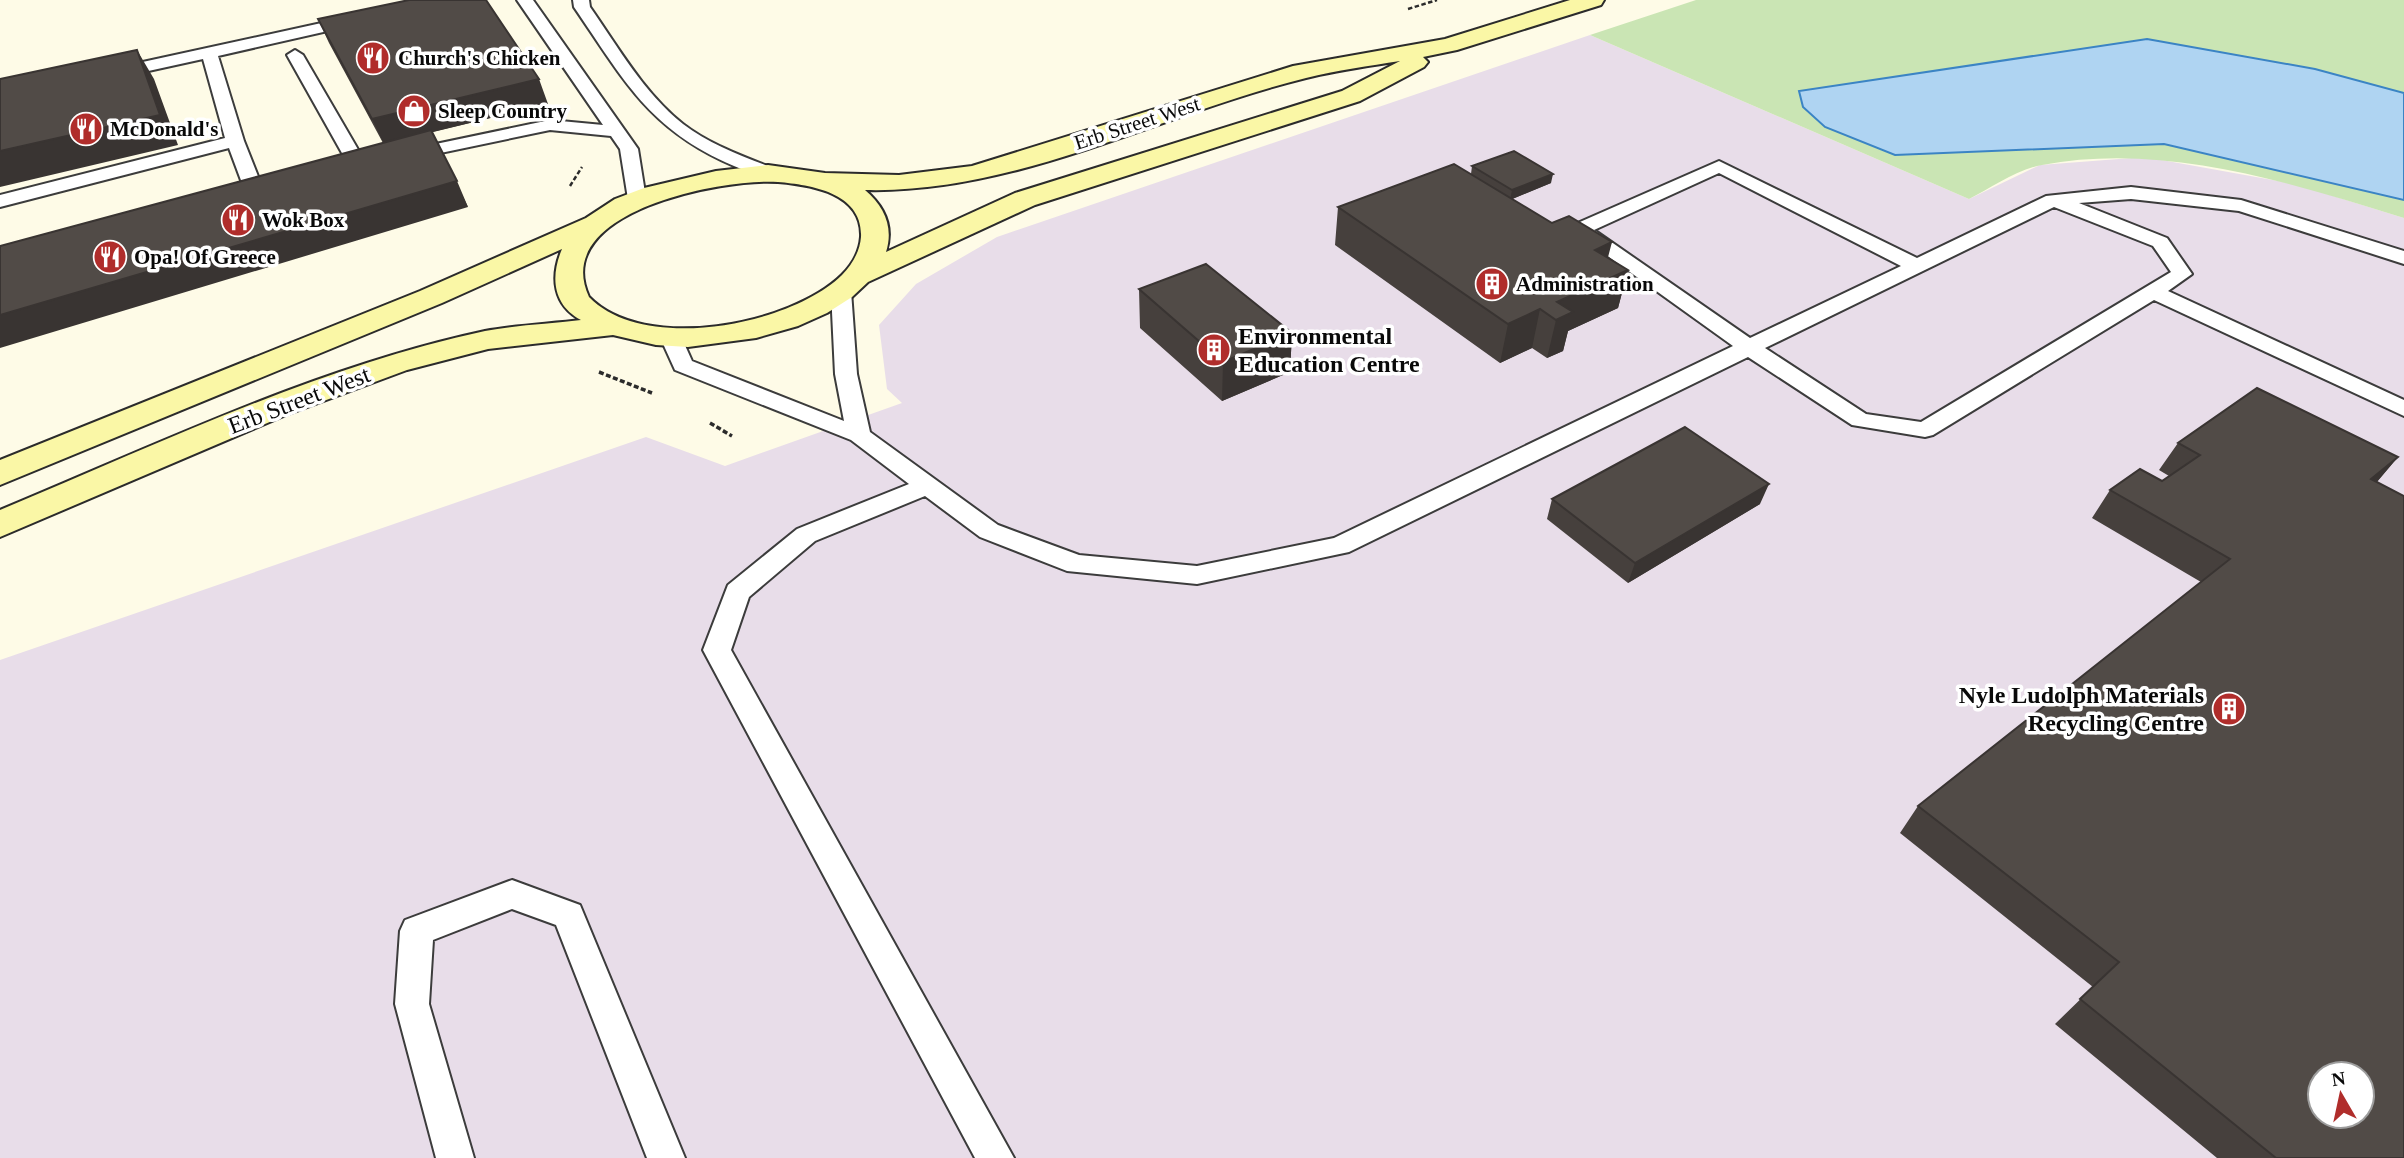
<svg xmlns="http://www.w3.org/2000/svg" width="2404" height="1158" font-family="Georgia,serif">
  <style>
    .industrial { fill: #e8dde9; fill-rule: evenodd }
    .green { fill: #cae5b4 }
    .water { fill: #afd4f2; stroke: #3b84c4; stroke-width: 2 }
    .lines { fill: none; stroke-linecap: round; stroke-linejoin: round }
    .lane-casing { stroke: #3c3c3c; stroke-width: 4 }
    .secondary-casing { stroke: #2b2b2b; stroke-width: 4 }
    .path-far1 { stroke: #2b2b2b; stroke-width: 2.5; stroke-dasharray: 4.5 2.5; stroke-linecap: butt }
    .path { stroke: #2b2b2b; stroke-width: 3.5; stroke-dasharray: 5 2.5; stroke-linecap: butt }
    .lane { fill: #fff; fill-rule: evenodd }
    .secondary { fill: #faf7a6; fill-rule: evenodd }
    .wall { fill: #46403d }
    .shaded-wall { fill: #393432 }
    .building { fill: #514b47; stroke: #393432; stroke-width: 2; fill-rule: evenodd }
    .labels { text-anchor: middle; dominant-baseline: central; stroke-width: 7; stroke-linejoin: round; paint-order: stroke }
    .far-poi-label { font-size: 21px; font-weight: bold; fill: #090909; stroke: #fff; text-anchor: start }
    .far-street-label { font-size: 21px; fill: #090909; stroke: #fff }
    .poi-label { font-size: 24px; font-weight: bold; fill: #090909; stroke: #fff; text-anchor: start }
    .street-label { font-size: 24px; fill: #090909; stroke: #fff }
  </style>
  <rect width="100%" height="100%" fill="#fefbe7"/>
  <!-- industrial -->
  <path class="industrial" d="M 1590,35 L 1969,199 L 2040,165 L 2145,157 L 2295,184 L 2404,218 L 2404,1158 L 0,1158 L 0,660 L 646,437 L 725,466 L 902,403 L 887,389 L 879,325 L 916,284 L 997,237 ZM 2320,1074 L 2362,1074 L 2362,1116 L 2320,1116 Z"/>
  <!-- green -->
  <path class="green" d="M 1696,0 L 2404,0 L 2404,93 L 2315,69 L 2147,39 L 1799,91 L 1895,155 L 2164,144 L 2404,200 L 2404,218 C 2289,182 2163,142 2042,165 C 2018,169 1991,188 1969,199 L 1590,35 Z"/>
  <!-- water -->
  <path class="water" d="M 2147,39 L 2315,69 L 2404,93 L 2404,200 L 2164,144 L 1895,155 L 1825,127 L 1803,107 L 1799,91 Z"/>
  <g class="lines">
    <defs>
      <path id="lane" d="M 517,0 L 533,0 L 638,149 L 646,199 L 644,203 L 637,205 L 628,199 L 620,149 L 611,136 L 550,130 L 407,160 L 398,155 L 407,150 L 550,120 L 603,125 Z
        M 573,0 L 589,0 L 590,7 C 618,47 644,93 683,124 C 710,145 743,156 775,169 L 777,173 L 775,177 C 761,180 747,171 734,166 C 649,130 624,80 574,7 Z
        M 358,15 L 363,17 L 363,23 L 218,56 L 244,141 L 265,194 L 263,198 L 239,204 L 230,198 L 232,194 L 245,191 L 229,148 L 0,207 L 0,195 L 225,138 L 203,59 L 112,79 L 106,78 L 106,70 Z
        M 295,50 L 303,55 L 367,165 L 364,169 L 339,177 L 330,171 L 347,162 L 287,55 Z
        M 1719,161 L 1917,258 L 2046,196 L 2131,187 L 2241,200 L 2404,251 L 2404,264 L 2239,211 L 2131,199 L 2079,203 L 2167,238 L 2192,274 L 2168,291 L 2404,400 L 2404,416 L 2154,300 L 1933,435 L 1925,437 L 1852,425 L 1748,357 L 1349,552 L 1197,584 L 1067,571 L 980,537 L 925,496 L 815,541 L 749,597 L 731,650 L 1014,1158 L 975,1158 L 703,650 L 728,585 L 797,529 L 909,484 L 851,440 L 675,370 L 660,337 L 663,332 L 679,332 L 692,361 L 844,421 L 835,374 L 831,291 L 841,285 L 848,287 L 851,291 L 857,374 L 870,432 L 998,525 L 1079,555 L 1197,566 L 1334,538 L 1733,346 L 1570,229 L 1573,225 ZM 1719,173 L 1901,266 L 1750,338 L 1594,230 ZM 2054,207 L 2153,246 L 2171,272 L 1921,422 L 1866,414 L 1765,348 Z
        M 512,880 L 580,905 L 685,1158 L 647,1158 L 556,925 L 512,909 L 433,940 L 429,1004 L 474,1158 L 436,1158 L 395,1004 L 400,931 L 405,920 Z"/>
      <path id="secondary" d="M 1570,0 L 1604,0 L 1601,5 L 1457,50 L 1423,57 L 1428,62 L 1424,67 L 1360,101 L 1035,205 L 868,282 L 852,297 L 827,313 L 798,326 L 756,338 L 688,347 L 656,345 L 613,335 L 488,349 L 407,370 L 286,415 L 0,537 L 0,510 C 159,444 317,367 485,331 C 516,325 549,324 581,320 C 553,305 550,277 562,249 L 442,303 L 0,485 L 0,460 L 420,291 L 586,218 L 615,199 L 644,188 L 716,171 L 768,165 L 825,173 L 899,175 L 972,166 L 1293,66 L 1445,39 ZM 1400,61 L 1342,91 L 1015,193 L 886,252 C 894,227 884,206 865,190 C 1017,194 1160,114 1306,78 C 1337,70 1369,66 1400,61 ZM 778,182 C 812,185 863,193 861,237 C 860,251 852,265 842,275 C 791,325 644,354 589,297 C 549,211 724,178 778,182 Z"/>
    </defs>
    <!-- lane casing -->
    <use href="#lane" class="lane-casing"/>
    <!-- secondary casing -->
    <use href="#secondary" class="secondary-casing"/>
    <!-- path-far1 -->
    <path class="path-far1" d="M 1408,9 L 1437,0
      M 570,186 L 582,167"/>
    <!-- path -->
    <path class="path" d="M 599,372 L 652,393
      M 710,423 L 732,436"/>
    <!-- lane -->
    <use href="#lane" class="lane"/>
    <!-- secondary -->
    <use href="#secondary" class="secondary"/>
  </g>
  <!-- wall -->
  <path class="wall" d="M 318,19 L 548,104 L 432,132 L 468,207 L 383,143 L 329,43 Z
    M 1472,166 L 1551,183 L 1512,199 L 1628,270 L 1618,308 L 1568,331 L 1563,351 L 1547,358 L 1532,348 L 1500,363 L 1335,245 L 1338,207 L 1471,174 Z
    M 1139,289 L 1292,333 L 1290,372 L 1222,401 L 1140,328 Z
    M 2178,443 L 2398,457 L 2377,482 L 2404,1158 L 2217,1158 L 2055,1024 L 2093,987 L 1900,833 L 1918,806 L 2201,582 L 2092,518 L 2110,490 L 2162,481 L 2169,476 L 2159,470 Z
    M 1552,499 L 1760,504 L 1628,583 L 1547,519 Z"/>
  <!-- shaded-wall -->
  <path class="shaded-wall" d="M 137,50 L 154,79 L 178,145 L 0,187 L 0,151 Z
    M 539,79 L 548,104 L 384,144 L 372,119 Z
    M 1553,174 L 1551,183 L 1510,200 L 1512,190 Z
    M 457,181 L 468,207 L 0,348 L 0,315 Z
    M 1612,242 L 1602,280 L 1595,250 Z
    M 1628,270 L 1618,308 L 1568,331 L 1563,351 L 1547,358 L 1556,320 L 1557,302 Z
    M 1540,309 L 1532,348 L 1500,363 L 1508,324 Z
    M 1292,333 L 1290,372 L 1222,401 L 1223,362 Z
    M 2398,457 L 2374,485 L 2371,479 Z
    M 1769,484 L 1760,504 L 1628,583 L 1635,563 Z"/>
  <!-- building -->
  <path class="building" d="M 409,0 L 486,0 L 539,79 L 372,119 L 318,19 Z
    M 137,50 L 160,115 L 0,151 L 0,79 Z
    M 431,130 L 457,181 L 0,315 L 0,246 Z
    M 1514,151 L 1553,174 L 1512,190 L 1472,166 Z
    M 1454,164 L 1552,223 L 1569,216 L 1612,242 L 1595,250 L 1628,270 L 1557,302 L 1573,312 L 1556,320 L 1540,309 L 1508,324 L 1338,207 Z
    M 1206,264 L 1292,333 L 1223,362 L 1139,289 Z
    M 2257,388 L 2398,457 L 2371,479 L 2404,496 L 2404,1158 L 2276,1158 L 2080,999 L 2119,962 L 1918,806 L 2230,559 L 2110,490 L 2140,469 L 2162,481 L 2200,455 L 2178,443 ZM 2320,1074 L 2362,1074 L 2362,1116 L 2320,1116 Z
    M 1685,427 L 1769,484 L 1635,563 L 1552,499 Z"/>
  <!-- icons -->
  <defs>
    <symbol id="restaurant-disc" viewBox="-11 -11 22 22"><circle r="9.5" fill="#b02d2b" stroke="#fff"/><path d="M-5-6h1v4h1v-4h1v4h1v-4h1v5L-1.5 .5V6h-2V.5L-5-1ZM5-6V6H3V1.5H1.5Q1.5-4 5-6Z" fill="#fff"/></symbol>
    <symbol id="shop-disc" viewBox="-11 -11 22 22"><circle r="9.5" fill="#b02d2b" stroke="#fff"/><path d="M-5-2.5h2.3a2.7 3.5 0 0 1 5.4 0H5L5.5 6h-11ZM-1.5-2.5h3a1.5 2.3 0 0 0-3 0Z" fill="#fff"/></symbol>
    <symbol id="building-disc" viewBox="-11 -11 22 22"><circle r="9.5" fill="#b02d2b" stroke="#fff"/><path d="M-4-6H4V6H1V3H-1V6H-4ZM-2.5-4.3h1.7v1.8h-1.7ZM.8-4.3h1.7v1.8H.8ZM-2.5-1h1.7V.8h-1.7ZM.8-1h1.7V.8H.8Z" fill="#fff"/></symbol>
  </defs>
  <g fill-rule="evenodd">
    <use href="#restaurant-disc" x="354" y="39" width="38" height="38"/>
    <use href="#shop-disc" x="395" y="92" width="38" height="38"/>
    <use href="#restaurant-disc" x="67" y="110" width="38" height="38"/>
    <use href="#restaurant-disc" x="219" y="201" width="38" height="38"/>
    <use href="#restaurant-disc" x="91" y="238" width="38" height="38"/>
    <use href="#building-disc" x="1473" y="265" width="38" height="38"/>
    <use href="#building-disc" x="1195" y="331" width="38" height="38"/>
    <use href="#building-disc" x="2210" y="690" width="38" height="38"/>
  </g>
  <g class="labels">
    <!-- far-poi labels -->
    <g class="far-poi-label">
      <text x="398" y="58">Church's Chicken</text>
      <text x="438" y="111">Sleep Country</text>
      <text x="110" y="129">McDonald's</text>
      <text x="262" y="220">Wok Box</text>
      <text x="134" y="257">Opa! Of Greece</text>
      <text x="1516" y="284">Administration</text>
    </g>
    <!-- far-street labels -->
    <g class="far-street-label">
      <text transform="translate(1137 123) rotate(-18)">Erb Street West</text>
    </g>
    <!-- poi labels -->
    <g class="poi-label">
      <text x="1238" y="336">Environmental<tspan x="1238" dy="28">Education Centre</tspan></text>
      <text x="2204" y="695" text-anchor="end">Nyle Ludolph Materials<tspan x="2204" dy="28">Recycling Centre</tspan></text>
    </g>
    <!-- street labels -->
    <g class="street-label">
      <text transform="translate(299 400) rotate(-21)">Erb Street West</text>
    </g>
  </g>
  <!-- north arrow -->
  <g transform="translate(2341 1095) rotate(351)"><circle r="33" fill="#ffffff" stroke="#9d9d9d" stroke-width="2"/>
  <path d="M0-5L12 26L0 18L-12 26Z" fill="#b02d2b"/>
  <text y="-10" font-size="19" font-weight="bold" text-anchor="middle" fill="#090909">N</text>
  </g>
</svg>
